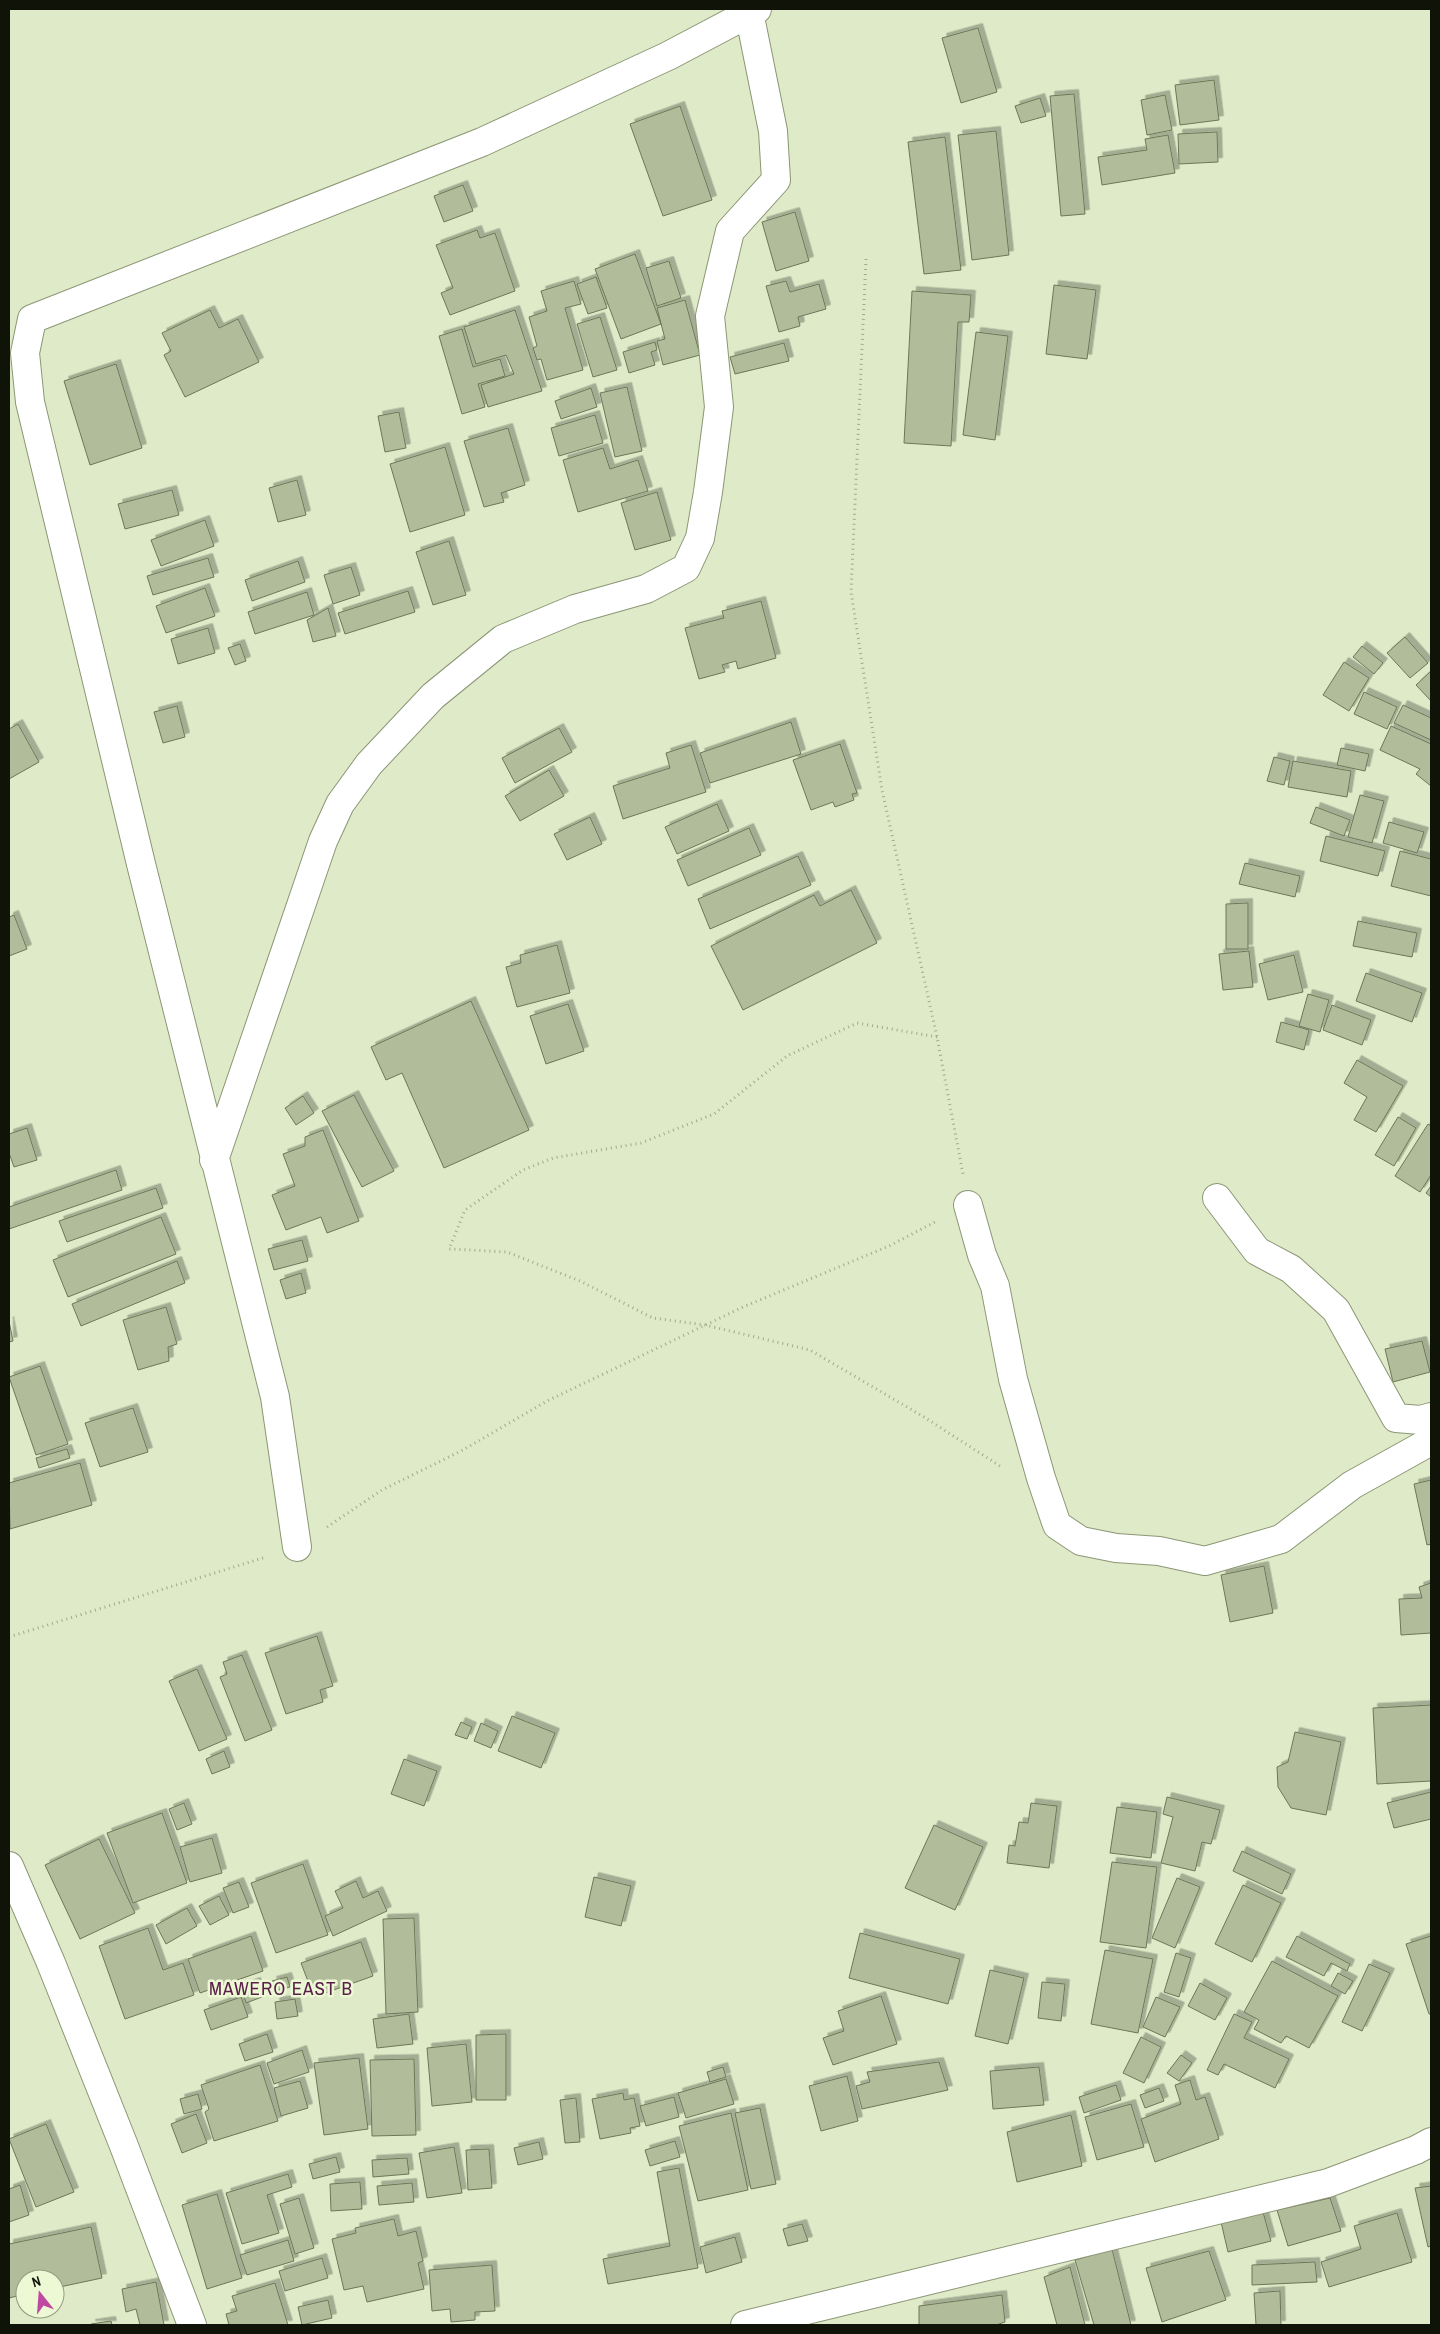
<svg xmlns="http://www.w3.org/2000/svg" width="1440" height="2334" font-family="'Archivo Narrow',sans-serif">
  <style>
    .building { fill: #b1bc9a; stroke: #6d7758; filter: url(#shadow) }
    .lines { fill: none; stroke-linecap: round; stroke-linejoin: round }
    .minor-casing { stroke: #8b9675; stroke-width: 30 }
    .path { stroke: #a0aa8e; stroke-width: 3; stroke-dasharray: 1 4; stroke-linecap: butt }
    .minor { stroke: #fff; stroke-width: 28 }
    .labels { text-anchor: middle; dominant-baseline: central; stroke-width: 5; stroke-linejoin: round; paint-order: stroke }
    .quarter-label { font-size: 19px; letter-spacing: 1px; fill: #581f49; stroke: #edf8d5 }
  </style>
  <defs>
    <filter id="shadow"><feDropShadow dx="4.5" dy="-4.5" stdDeviation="0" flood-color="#0004"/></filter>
  </defs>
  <rect width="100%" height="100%" fill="#dfebc8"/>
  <!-- building -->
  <path class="building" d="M 978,28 L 997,92 L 961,103 L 942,38 Z
    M 1214,80 L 1219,120 L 1180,125 L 1175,85 Z
    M 1074,94 L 1085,214 L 1061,216 L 1050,96 Z
    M 1165,95 L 1172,130 L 1147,135 L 1141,100 Z
    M 1040,98 L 1046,116 L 1021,123 L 1015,106 Z
    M 680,106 L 712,200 L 663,216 L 630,124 Z
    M 996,131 L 1009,255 L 972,260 L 958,135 Z
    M 1217,132 L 1218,162 L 1179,164 L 1178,134 Z
    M 1168,135 L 1175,173 L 1102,185 L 1098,157 L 1147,150 L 1145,139 Z
    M 945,137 L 961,270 L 924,274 L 908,142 Z
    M 463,185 L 473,211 L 444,222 L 434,196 Z
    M 795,212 L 809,261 L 776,271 L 762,222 Z
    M 477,230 L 480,238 L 495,233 L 515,291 L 450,315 L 441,293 L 453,288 L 436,245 Z
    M 635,254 L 661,324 L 621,339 L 595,269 Z
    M 669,261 L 681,298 L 657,306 L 646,268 Z
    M 596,277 L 607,308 L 588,314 L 577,284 Z
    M 574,281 L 581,304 L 565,308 L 583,370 L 547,380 L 541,359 L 537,360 L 533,348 L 537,346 L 529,317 L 547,311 L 541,291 Z
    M 786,281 L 790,292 L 819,284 L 826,309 L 798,317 L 800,326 L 779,332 L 766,286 Z
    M 1054,285 L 1096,290 L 1087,359 L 1046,354 Z
    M 912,291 L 971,295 L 969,322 L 958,322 L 951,446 L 904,443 Z
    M 685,300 L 700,355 L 663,365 L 657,341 L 665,339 L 657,308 Z
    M 210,310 L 219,328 L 238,319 L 259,362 L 185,397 L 164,355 L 171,351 L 162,333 Z
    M 515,310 L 542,391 L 488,407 L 481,385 L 514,374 L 506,355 L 476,364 L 464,327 Z
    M 600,317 L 617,370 L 593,377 L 577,324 Z
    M 462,329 L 473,367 L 500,359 L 505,376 L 478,384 L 485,407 L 462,414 L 439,336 Z
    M 976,332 L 1008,336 L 995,440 L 963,435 Z
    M 655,342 L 657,350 L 651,352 L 655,365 L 629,373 L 623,352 Z
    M 784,343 L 789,361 L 735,374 L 730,357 Z
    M 116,364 L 142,448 L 90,465 L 64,381 Z
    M 627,387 L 642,451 L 615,457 L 600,393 Z
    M 591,388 L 597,407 L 561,419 L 555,401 Z
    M 399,412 L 406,448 L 385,452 L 378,416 Z
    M 595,415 L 603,443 L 559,456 L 551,428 Z
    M 508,428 L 525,485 L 501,493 L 504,502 L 484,507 L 464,441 Z
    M 445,447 L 465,515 L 410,532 L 390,464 Z
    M 603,448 L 610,469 L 638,460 L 648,491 L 578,512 L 563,460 Z
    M 297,480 L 306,515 L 278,522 L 269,488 Z
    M 172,490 L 179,515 L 125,529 L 118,504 Z
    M 657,492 L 671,540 L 635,550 L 621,503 Z
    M 205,520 L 214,546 L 161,566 L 151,540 Z
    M 449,541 L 466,595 L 433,605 L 416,552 Z
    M 208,558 L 214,577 L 153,595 L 147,576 Z
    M 298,561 L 305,582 L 252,601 L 245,580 Z
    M 351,567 L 360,595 L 333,604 L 324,575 Z
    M 205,588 L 215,616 L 166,633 L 156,606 Z
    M 408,591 L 415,612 L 345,634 L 338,613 Z
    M 307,592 L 314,615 L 255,634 L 248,612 Z
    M 761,601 L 776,658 L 738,669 L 736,661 L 722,665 L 725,672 L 699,679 L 685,628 L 724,618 L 722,611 Z
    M 328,608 L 336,636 L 313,642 L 307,620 Z
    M 208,628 L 215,653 L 178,664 L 171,639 Z
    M 1405,637 L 1428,663 L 1410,678 L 1387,653 Z
    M 240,644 L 246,661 L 235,665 L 228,648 Z
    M 1362,646 L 1383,663 L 1374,674 L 1353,657 Z
    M 1344,662 L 1369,678 L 1349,711 L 1323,695 Z
    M 1431,671 L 1431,701 L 1416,685 Z
    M 1364,692 L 1397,707 L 1387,729 L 1354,714 Z
    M 1403,705 L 1431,718 L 1431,740 L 1394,723 Z
    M 177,706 L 185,737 L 163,743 L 154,712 Z
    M 791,722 L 801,754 L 710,783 L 700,753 Z
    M 18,724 L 39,762 L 9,779 L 9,729 Z
    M 1391,726 L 1431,744 L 1431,786 L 1416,774 L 1420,769 L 1380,750 Z
    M 559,728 L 572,752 L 515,783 L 502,758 Z
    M 840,744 L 857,793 L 852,794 L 854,800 L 835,807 L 833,802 L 811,810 L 793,760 Z
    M 691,745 L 706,792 L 623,819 L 613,786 L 670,768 L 666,753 Z
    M 1341,748 L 1369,754 L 1365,771 L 1337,765 Z
    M 1274,757 L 1290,761 L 1284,785 L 1267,781 Z
    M 1293,761 L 1351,771 L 1347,797 L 1288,787 Z
    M 549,770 L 564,796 L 520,821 L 505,796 Z
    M 1360,795 L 1384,801 L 1372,843 L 1348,837 Z
    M 717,804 L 729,831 L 677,854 L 665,827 Z
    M 1316,807 L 1350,820 L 1344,836 L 1310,823 Z
    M 590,817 L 602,844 L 567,860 L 554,834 Z
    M 1389,822 L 1424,832 L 1417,853 L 1383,843 Z
    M 749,828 L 761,855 L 688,886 L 677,860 Z
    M 1326,836 L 1385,851 L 1378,876 L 1320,861 Z
    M 1400,851 L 1431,859 L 1431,896 L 1391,886 Z
    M 798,856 L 811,885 L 710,929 L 698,899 Z
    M 1245,863 L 1300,876 L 1295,897 L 1239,884 Z
    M 851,890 L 877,943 L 743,1010 L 711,946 L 814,895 L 820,906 Z
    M 1248,903 L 1248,949 L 1226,949 L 1226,904 Z
    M 14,915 L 27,949 L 9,956 L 9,917 Z
    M 1358,921 L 1417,933 L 1412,957 L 1353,946 Z
    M 557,945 L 570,993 L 517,1007 L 506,967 L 521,963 L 520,955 Z
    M 1249,951 L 1253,987 L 1223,990 L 1219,954 Z
    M 1294,955 L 1303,992 L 1268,1000 L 1259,964 Z
    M 1366,973 L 1422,993 L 1412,1022 L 1356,1001 Z
    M 1308,994 L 1329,1000 L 1320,1032 L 1299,1026 Z
    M 471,1001 L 529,1130 L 444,1168 L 402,1073 L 386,1080 L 371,1047 Z
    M 568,1004 L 584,1051 L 546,1064 L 530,1016 Z
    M 1332,1005 L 1371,1020 L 1362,1045 L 1323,1030 Z
    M 1281,1022 L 1309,1030 L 1304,1050 L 1276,1042 Z
    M 1357,1060 L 1403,1086 L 1376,1132 L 1354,1120 L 1367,1097 L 1344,1083 Z
    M 354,1095 L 394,1171 L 362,1187 L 322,1111 Z
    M 303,1096 L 314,1113 L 296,1125 L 285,1108 Z
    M 1398,1117 L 1416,1128 L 1394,1166 L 1375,1155 Z
    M 1428,1124 L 1431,1126 L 1431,1175 L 1420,1192 L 1395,1176 Z
    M 27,1128 L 37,1160 L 14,1167 L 9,1153 L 9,1134 Z
    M 323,1130 L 359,1221 L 327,1233 L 321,1217 L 286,1230 L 272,1195 L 295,1186 L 283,1154 L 305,1146 L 305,1137 Z
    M 116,1170 L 122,1190 L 9,1229 L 9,1207 Z
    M 1431,1186 L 1431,1197 L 1426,1193 Z
    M 156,1188 L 163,1208 L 67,1242 L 59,1221 Z
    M 161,1217 L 176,1254 L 68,1297 L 53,1260 Z
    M 302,1240 L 308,1261 L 274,1270 L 268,1249 Z
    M 177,1261 L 185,1283 L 81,1326 L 72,1304 Z
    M 301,1273 L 306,1293 L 286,1299 L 280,1280 Z
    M 166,1307 L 177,1344 L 168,1347 L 169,1361 L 138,1370 L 123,1320 Z
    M 9,1321 L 13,1341 L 9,1342 Z
    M 1422,1341 L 1430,1372 L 1393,1382 L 1385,1349 Z
    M 40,1366 L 68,1444 L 36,1455 L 9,1377 Z
    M 133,1408 L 148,1452 L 100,1467 L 85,1423 Z
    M 67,1449 L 70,1458 L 39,1468 L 36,1458 Z
    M 80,1463 L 92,1505 L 10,1529 L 9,1483 Z
    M 1431,1480 L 1431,1544 L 1427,1545 L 1414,1484 Z
    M 1264,1566 L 1273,1613 L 1230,1622 L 1221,1575 Z
    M 1431,1583 L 1431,1633 L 1401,1635 L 1399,1599 L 1422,1598 L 1419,1587 Z
    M 317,1636 L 333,1686 L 320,1690 L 323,1702 L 286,1714 L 265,1653 Z
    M 242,1655 L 272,1730 L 245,1741 L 220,1677 L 227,1674 L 223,1662 Z
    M 197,1669 L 227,1739 L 199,1751 L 169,1681 Z
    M 1431,1705 L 1431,1781 L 1377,1784 L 1373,1708 Z
    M 512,1716 L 555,1733 L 541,1768 L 498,1751 Z
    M 461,1722 L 472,1727 L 467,1739 L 455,1735 Z
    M 481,1723 L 498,1731 L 491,1748 L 474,1741 Z
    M 1295,1732 L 1341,1742 L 1326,1815 L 1291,1808 L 1278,1787 L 1277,1767 L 1288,1762 Z
    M 224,1751 L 230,1767 L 212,1774 L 206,1759 Z
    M 404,1759 L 437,1771 L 424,1806 L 391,1794 Z
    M 1431,1792 L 1431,1819 L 1394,1828 L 1387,1803 Z
    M 1167,1797 L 1220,1810 L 1211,1844 L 1202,1842 L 1195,1871 L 1161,1863 L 1173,1817 L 1163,1814 Z
    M 184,1803 L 192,1824 L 177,1830 L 169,1809 Z
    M 1031,1803 L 1057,1806 L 1049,1868 L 1007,1863 L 1009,1845 L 1015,1846 L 1019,1822 L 1028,1823 Z
    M 1117,1807 L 1157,1812 L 1151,1858 L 1110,1853 Z
    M 162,1813 L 187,1883 L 133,1903 L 107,1833 Z
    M 934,1825 L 983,1847 L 955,1910 L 905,1888 Z
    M 212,1838 L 222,1873 L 190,1882 L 180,1847 Z
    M 99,1839 L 135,1913 L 80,1939 L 45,1865 Z
    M 1242,1851 L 1291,1874 L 1282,1894 L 1233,1871 Z
    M 1112,1862 L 1157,1867 L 1146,1948 L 1100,1942 Z
    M 303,1864 L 328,1935 L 276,1953 L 251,1883 Z
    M 594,1877 L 631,1886 L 621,1926 L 585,1917 Z
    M 1177,1878 L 1200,1887 L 1175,1948 L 1152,1938 Z
    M 356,1881 L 363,1898 L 378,1891 L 387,1911 L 333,1936 L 325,1916 L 343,1908 L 335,1891 Z
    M 239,1882 L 249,1907 L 233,1913 L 223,1888 Z
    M 1243,1885 L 1281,1903 L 1252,1962 L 1215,1944 Z
    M 219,1896 L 229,1915 L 210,1925 L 199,1906 Z
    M 187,1908 L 197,1926 L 166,1944 L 156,1925 Z
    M 414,1918 L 418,2012 L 386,2014 L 383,1919 Z
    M 148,1928 L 163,1970 L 183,1963 L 194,1995 L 125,2019 L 99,1946 Z
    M 860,1933 L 960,1959 L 948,2004 L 849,1978 Z
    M 251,1936 L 263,1971 L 200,1993 L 188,1959 Z
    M 1297,1936 L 1350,1964 L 1347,1971 L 1331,1963 L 1324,1976 L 1286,1957 Z
    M 1431,1936 L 1431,2014 L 1429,2014 L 1406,1944 Z
    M 361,1942 L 373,1976 L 314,1997 L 301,1963 Z
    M 1105,1950 L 1153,1959 L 1138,2033 L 1091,2024 Z
    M 1176,1953 L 1191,1958 L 1179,1997 L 1164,1992 Z
    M 1272,1961 L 1338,1996 L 1309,2048 L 1286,2036 L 1281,2043 L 1254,2029 L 1259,2020 L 1244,2012 Z
    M 1369,1964 L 1390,1973 L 1362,2031 L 1342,2022 Z
    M 990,1970 L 1024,1978 L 1008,2044 L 975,2036 Z
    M 1338,1973 L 1353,1981 L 1345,1994 L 1331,1986 Z
    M 287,1977 L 290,1987 L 275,1991 L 272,1981 Z
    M 256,1982 L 262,1997 L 246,2003 L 241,1987 Z
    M 1042,1982 L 1065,1984 L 1061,2021 L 1038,2018 Z
    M 1200,1983 L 1227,1998 L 1215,2020 L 1188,2006 Z
    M 881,1996 L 897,2044 L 833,2065 L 823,2038 L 844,2031 L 838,2011 Z
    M 241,1997 L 248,2017 L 211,2030 L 204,2010 Z
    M 1156,1997 L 1180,2007 L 1165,2037 L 1143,2027 Z
    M 295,1999 L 298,2016 L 277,2019 L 275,2002 Z
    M 409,2014 L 413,2044 L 377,2048 L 373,2019 Z
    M 1234,2014 L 1252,2022 L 1244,2038 L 1289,2059 L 1275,2088 L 1224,2064 L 1218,2075 L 1207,2070 Z
    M 267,2034 L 273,2052 L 245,2061 L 239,2044 Z
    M 506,2034 L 506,2100 L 476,2100 L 476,2035 Z
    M 1141,2037 L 1161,2047 L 1144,2083 L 1123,2073 Z
    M 466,2044 L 472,2102 L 432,2106 L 427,2048 Z
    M 302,2050 L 309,2072 L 274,2084 L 267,2063 Z
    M 1181,2055 L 1192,2063 L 1179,2081 L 1167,2073 Z
    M 359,2058 L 368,2129 L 324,2135 L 314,2063 Z
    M 414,2059 L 416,2135 L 372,2136 L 370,2060 Z
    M 939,2062 L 948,2090 L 862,2109 L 856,2086 L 870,2082 L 867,2072 Z
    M 260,2065 L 278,2121 L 214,2141 L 205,2112 L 209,2109 L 201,2085 Z
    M 723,2067 L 726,2077 L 710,2082 L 707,2072 Z
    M 1039,2067 L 1044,2105 L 993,2109 L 990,2071 Z
    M 847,2076 L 858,2121 L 821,2131 L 809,2086 Z
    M 726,2079 L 734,2104 L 686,2118 L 678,2093 Z
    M 1190,2080 L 1196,2100 L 1205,2097 L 1219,2139 L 1155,2162 L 1141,2119 L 1181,2104 L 1175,2085 Z
    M 300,2081 L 308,2108 L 281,2116 L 274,2088 Z
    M 1116,2085 L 1121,2100 L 1084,2113 L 1079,2097 Z
    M 1159,2088 L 1164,2101 L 1145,2108 L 1140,2095 Z
    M 623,2093 L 624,2100 L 634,2098 L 640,2126 L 630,2128 L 631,2133 L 600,2139 L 592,2099 Z
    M 198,2094 L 202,2109 L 184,2114 L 180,2099 Z
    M 674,2097 L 679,2117 L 646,2126 L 640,2106 Z
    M 576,2098 L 580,2142 L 565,2143 L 560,2100 Z
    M 1131,2104 L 1144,2147 L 1097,2160 L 1085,2117 Z
    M 760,2108 L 776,2184 L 751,2189 L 735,2113 Z
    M 731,2113 L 748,2190 L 698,2201 L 679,2126 Z
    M 196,2114 L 207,2143 L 182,2153 L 171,2124 Z
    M 1071,2115 L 1082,2166 L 1017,2182 L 1007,2132 Z
    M 46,2124 L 74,2192 L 36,2207 L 9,2139 Z
    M 675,2141 L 680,2157 L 650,2166 L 645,2150 Z
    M 539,2142 L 543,2159 L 518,2165 L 514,2148 Z
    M 454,2147 L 462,2193 L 427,2198 L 419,2153 Z
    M 489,2149 L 492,2188 L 468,2190 L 466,2150 Z
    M 336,2157 L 340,2172 L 313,2179 L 309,2164 Z
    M 407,2158 L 409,2174 L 373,2177 L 372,2160 Z
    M 679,2168 L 698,2268 L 608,2284 L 603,2259 L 670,2246 L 657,2172 Z
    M 288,2174 L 292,2187 L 267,2195 L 279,2233 L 242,2244 L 226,2193 Z
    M 360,2182 L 362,2209 L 331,2211 L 330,2184 Z
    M 412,2183 L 414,2202 L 379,2205 L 377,2186 Z
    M 20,2185 L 29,2215 L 9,2222 L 9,2189 Z
    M 1431,2186 L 1431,2246 L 1428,2247 L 1415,2188 Z
    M 217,2194 L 242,2278 L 207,2289 L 182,2205 Z
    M 299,2198 L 314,2248 L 295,2254 L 280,2204 Z
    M 1330,2198 L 1341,2231 L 1288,2246 L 1277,2210 Z
    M 1263,2212 L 1271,2241 L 1228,2252 L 1221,2222 Z
    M 1397,2213 L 1412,2262 L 1329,2287 L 1321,2262 L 1361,2249 L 1354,2226 Z
    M 394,2219 L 398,2236 L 416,2231 L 423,2261 L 418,2263 L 424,2289 L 367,2302 L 363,2286 L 344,2290 L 332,2239 L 356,2233 L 355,2228 Z
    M 802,2224 L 808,2241 L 788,2246 L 783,2229 Z
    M 91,2227 L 102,2278 L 55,2288 L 55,2279 L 25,2279 L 25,2294 L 9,2298 L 9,2244 Z
    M 735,2237 L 742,2262 L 706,2273 L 700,2247 Z
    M 288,2240 L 294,2261 L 247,2275 L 240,2255 Z
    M 1112,2249 L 1131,2325 L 1094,2325 L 1075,2260 Z
    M 1209,2251 L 1226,2300 L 1162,2322 L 1146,2268 Z
    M 322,2258 L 328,2278 L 285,2291 L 279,2271 Z
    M 1315,2262 L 1317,2282 L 1252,2285 L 1252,2265 Z
    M 492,2265 L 495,2311 L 475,2312 L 475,2320 L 451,2322 L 450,2309 L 432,2311 L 429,2270 Z
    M 1070,2267 L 1085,2325 L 1057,2325 L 1044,2277 Z
    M 156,2282 L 164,2325 L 140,2325 L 136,2309 L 126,2312 L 122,2289 Z
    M 275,2283 L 288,2325 L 229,2325 L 226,2314 L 237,2311 L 232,2296 Z
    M 1280,2291 L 1281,2325 L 1256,2325 L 1254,2293 Z
    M 1002,2295 L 1005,2322 L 996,2325 L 919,2325 L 919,2306 Z
    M 328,2300 L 332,2318 L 302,2325 L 298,2307 Z
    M 111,2321 L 112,2325 L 91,2325 L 91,2324 Z"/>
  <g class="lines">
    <defs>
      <path id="minor" d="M 214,1160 L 323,841 L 340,804 L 369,764 L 433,696 L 503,639 L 575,609 L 646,589 L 686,568 L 700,538 L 708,492 L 719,407 L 710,316 L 730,231 L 776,180 L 773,131 L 749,12
        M 1217,1198 L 1257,1251 L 1291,1269 L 1336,1310 L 1396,1418 L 1421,1420 L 1431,1417
        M 968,1205 L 982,1255 L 995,1286 L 1013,1379 L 1041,1478 L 1057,1525 L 1081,1541 L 1116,1548 L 1159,1551 L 1205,1561 L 1281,1539 L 1352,1485 L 1431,1441
        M 297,1547 L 275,1397 L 141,864 L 30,402 L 25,353 L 32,319 L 482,142 L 668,56 L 757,9
        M 9,1866 L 51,1963 L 124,2146 L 192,2325
        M 745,2325 L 1328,2183 L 1416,2150 L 1431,2142"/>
    </defs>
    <!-- minor casing -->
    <use href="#minor" class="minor-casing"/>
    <!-- path -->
    <path class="path" d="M 866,259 L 851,592 L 882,790 L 937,1037 L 963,1174
      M 937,1037 L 857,1023 L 787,1056 L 714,1114 L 641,1143 L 553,1158 L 523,1170 L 465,1210 L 449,1249 L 507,1252 L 580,1281 L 653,1318 L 705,1325 L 810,1350 L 924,1417 L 1003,1468
      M 327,1527 L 382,1490 L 463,1450 L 547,1401 L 743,1307 L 889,1246 L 937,1221
      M 9,1637 L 266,1557"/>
    <!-- minor -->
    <use href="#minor" class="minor"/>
  </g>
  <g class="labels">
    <!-- quarter labels -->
    <g class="quarter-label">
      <text x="281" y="1988">MAWERO EAST B</text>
    </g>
  </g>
  <!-- border -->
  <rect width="1440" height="2334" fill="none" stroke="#101307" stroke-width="20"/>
  <!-- north arrow -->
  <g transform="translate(40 2294) rotate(343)"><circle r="24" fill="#edf8d5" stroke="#959c83"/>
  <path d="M0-4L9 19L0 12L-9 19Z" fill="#bf49a0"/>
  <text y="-8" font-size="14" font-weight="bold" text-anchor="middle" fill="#101307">N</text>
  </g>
</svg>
